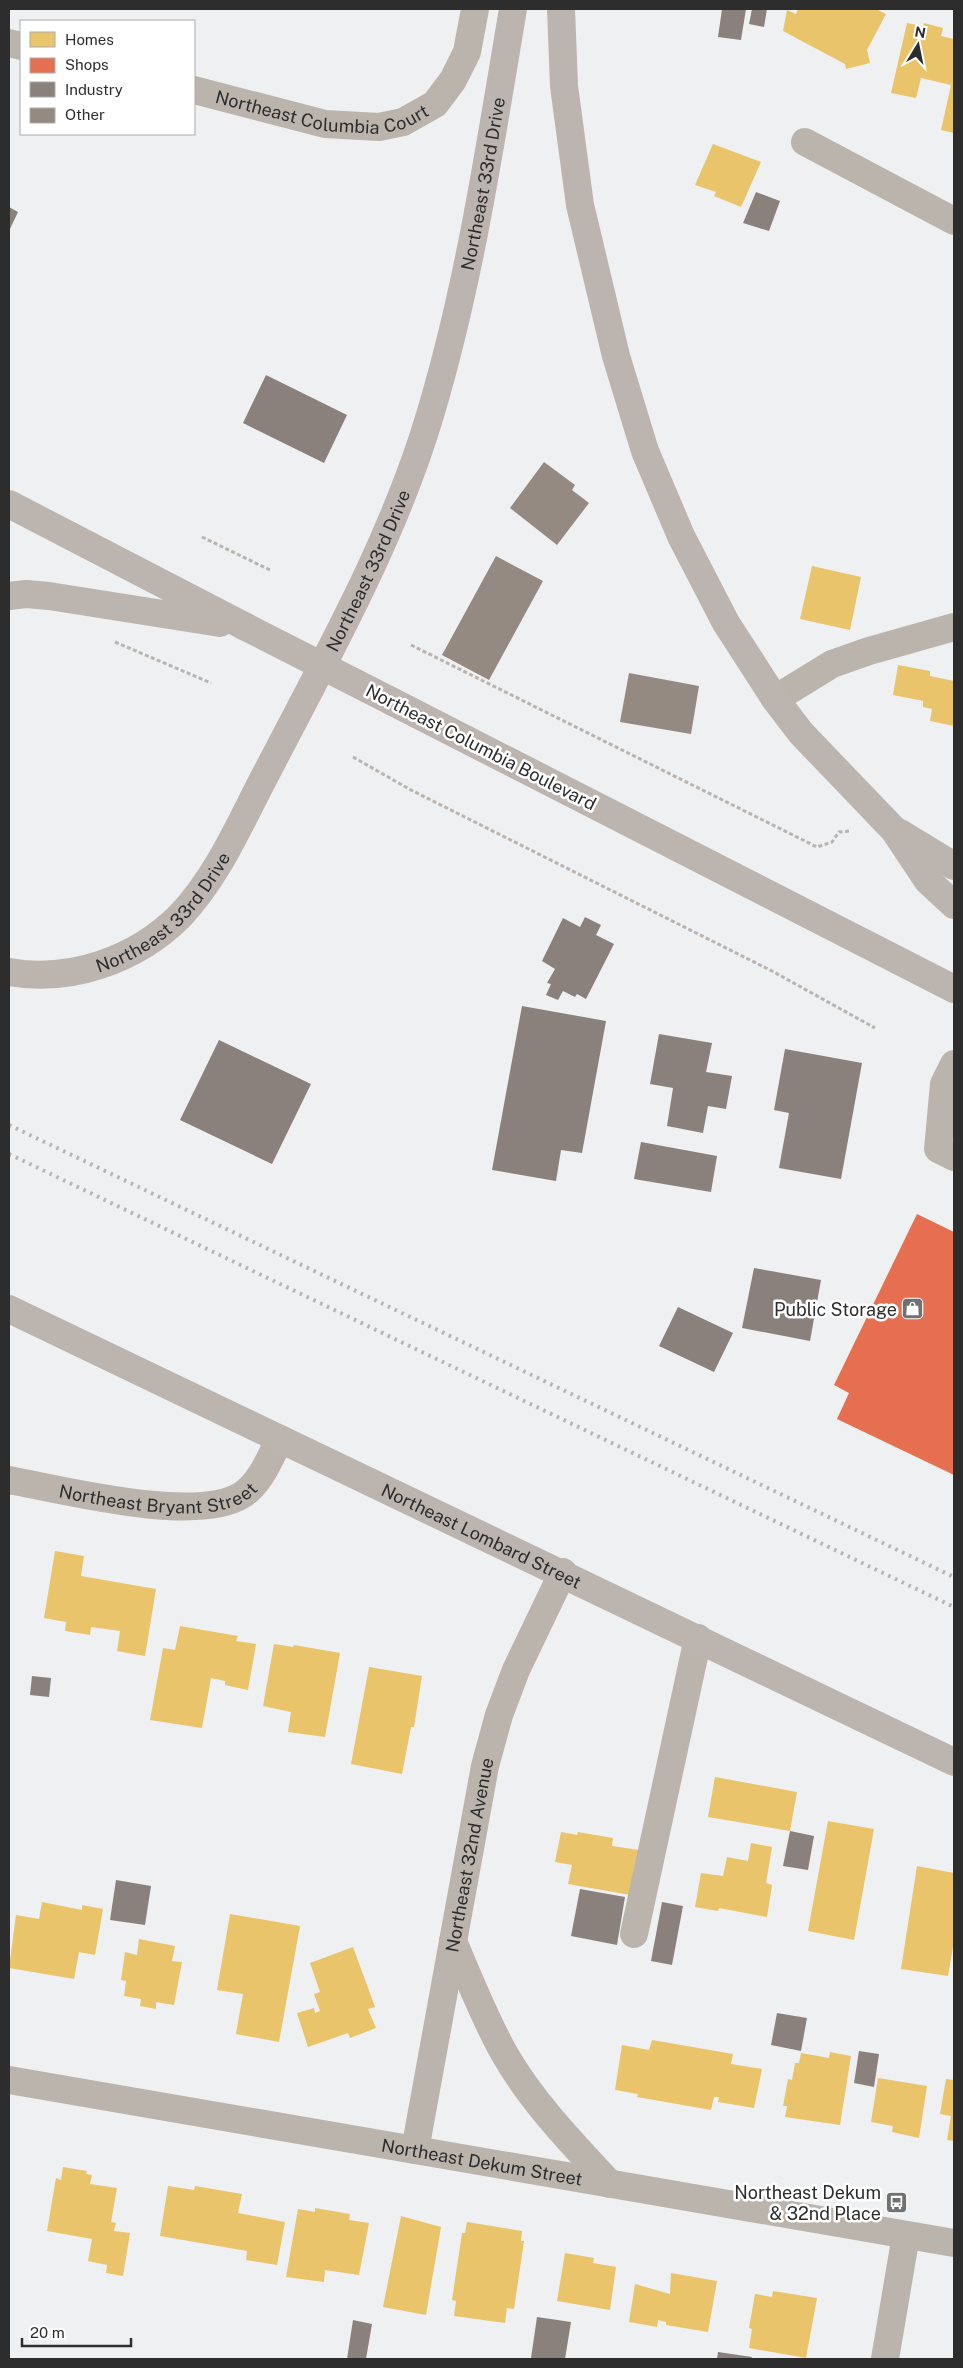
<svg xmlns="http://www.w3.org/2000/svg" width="963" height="2368" font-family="'Public Sans',sans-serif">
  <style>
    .homes { fill: #e9c46a }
    .shops { fill: #e76f51 }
    .industry { fill: #8a817c }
    .building { fill: #958a82 }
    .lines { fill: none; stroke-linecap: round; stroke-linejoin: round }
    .path { stroke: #b9b4b0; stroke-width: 3; stroke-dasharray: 4 2.5; stroke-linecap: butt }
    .minor { stroke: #bbb4ac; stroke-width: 28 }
    .major { stroke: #bcb4af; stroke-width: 28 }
    .rail { stroke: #b8b4b1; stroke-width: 4; stroke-dasharray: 2.5 5; stroke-linecap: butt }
    .major-bridge { stroke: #bcb4af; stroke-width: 28 }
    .labels { text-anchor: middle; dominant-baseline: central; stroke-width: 5; stroke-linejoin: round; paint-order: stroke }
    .street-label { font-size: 18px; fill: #2d2d2e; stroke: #fff }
    .poi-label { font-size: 18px; fill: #2d2d2e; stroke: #fff; text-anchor: end }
  </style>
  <rect width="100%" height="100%" fill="#eff0f1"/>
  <!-- homes -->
  <path class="homes" d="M 798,9 L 876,9 L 886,14 L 867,50 L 870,63 L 846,69 L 845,64 L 783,31 L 787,10 L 796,14 Z
    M 907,23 L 923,26 L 924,23 L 943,28 L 941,36 L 954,39 L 954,133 L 941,130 L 951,85 L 921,78 L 916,98 L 891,93 Z
    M 713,144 L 761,162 L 741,207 L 714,196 L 716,192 L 695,185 Z
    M 812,566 L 861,577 L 850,630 L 800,619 Z
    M 898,665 L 930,671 L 930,676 L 954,681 L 954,726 L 930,721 L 932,709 L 923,707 L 923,701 L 893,695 Z
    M 55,1551 L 84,1556 L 81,1576 L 156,1589 L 145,1656 L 117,1651 L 120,1631 L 91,1627 L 90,1635 L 65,1631 L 66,1622 L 44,1618 Z
    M 180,1626 L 238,1636 L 236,1641 L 256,1644 L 248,1690 L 225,1685 L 225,1681 L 211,1678 L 202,1728 L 150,1720 L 163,1648 L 175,1650 Z
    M 274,1644 L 293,1647 L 294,1645 L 340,1653 L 325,1737 L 288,1732 L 291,1712 L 263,1706 Z
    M 369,1667 L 422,1676 L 414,1727 L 411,1727 L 402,1774 L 351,1764 Z
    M 715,1777 L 797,1792 L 790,1831 L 708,1817 Z
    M 828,1821 L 874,1829 L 854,1940 L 808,1931 Z
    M 561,1832 L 577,1835 L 578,1832 L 613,1838 L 612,1846 L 639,1850 L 630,1895 L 568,1884 L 572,1865 L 555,1862 Z
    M 751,1843 L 772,1847 L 766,1883 L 772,1885 L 767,1917 L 719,1908 L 718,1911 L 695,1907 L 701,1873 L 723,1876 L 727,1857 L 748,1861 Z
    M 917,1866 L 954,1873 L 954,1941 L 948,1976 L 901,1969 Z
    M 42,1902 L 82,1910 L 82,1905 L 103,1909 L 95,1955 L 79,1952 L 74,1979 L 9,1968 L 16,1915 L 39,1919 Z
    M 230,1914 L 300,1926 L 279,2042 L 236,2034 L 243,1994 L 217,1990 Z
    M 139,1939 L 175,1946 L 172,1961 L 182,1962 L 174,2005 L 156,2002 L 156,2009 L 140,2006 L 141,1999 L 124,1996 L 126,1981 L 121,1980 L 125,1952 L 137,1955 Z
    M 353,1947 L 375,2007 L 368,2009 L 376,2028 L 350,2038 L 348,2033 L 308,2047 L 297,2013 L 314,2008 L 315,2013 L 320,2011 L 314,1994 L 320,1992 L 310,1963 Z
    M 652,2040 L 733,2054 L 731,2064 L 762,2069 L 754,2108 L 718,2102 L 719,2097 L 714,2097 L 711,2110 L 637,2097 L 638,2094 L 615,2090 L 622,2045 L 649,2050 Z
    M 830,2052 L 851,2056 L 840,2125 L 785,2117 L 787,2106 L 783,2106 L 788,2079 L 792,2080 L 795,2063 L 799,2063 L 801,2053 L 829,2058 Z
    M 878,2078 L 927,2086 L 919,2138 L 892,2132 L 893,2126 L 871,2122 Z
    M 946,2079 L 954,2080 L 954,2141 L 947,2140 L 951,2116 L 940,2114 Z
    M 63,2167 L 87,2171 L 86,2174 L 92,2175 L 90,2184 L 117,2188 L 111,2222 L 116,2223 L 114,2231 L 130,2233 L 123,2276 L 106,2273 L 107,2265 L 88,2261 L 92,2239 L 47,2231 L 56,2178 L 61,2180 Z
    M 168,2186 L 194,2190 L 195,2186 L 242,2194 L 238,2213 L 285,2222 L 277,2265 L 246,2260 L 247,2251 L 160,2236 Z
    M 315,2208 L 350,2214 L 349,2220 L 369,2223 L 359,2275 L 325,2270 L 324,2282 L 286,2277 L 298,2209 L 315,2212 Z
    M 401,2216 L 441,2227 L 426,2315 L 383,2307 Z
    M 467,2222 L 522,2231 L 521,2241 L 524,2241 L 514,2309 L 507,2308 L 505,2323 L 454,2316 L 456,2301 L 452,2300 L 462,2233 L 465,2233 Z
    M 565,2253 L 594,2258 L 593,2263 L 616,2267 L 610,2310 L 557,2301 Z
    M 671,2273 L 717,2281 L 708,2332 L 666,2325 L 666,2322 L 658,2320 L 657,2327 L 629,2322 L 635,2284 L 670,2294 Z
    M 773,2291 L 817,2298 L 806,2358 L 749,2348 L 752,2329 L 749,2328 L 755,2294 L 772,2297 Z"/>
  <!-- shops -->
  <path class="shops" d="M 917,1214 L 954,1232 L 954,1475 L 837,1419 L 849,1393 L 834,1385 Z"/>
  <!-- industry -->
  <path class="industry" d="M 722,9 L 746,9 L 741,40 L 718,37 Z
    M 752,9 L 767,9 L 764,27 L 749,24 Z
    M 756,192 L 780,201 L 769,231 L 743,223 Z
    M 9,207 L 18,212 L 9,231 Z
    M 266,375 L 347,415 L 324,463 L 243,423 Z
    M 585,917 L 601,925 L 596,935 L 614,944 L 586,999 L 577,994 L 575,997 L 563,991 L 558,1000 L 546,995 L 551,984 L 547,983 L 555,969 L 542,961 L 563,918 L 580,927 Z
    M 522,1006 L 606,1021 L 582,1153 L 561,1150 L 556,1181 L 492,1170 Z
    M 659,1034 L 712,1043 L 706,1072 L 732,1076 L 726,1109 L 708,1106 L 703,1133 L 667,1126 L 673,1088 L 650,1084 Z
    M 219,1040 L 311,1084 L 272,1164 L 180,1120 Z
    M 785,1049 L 862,1063 L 841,1179 L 779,1168 L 789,1113 L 774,1110 Z
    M 641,1142 L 717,1156 L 711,1192 L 634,1179 Z
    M 754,1268 L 821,1280 L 810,1341 L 742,1328 Z
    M 678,1307 L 733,1333 L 714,1372 L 659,1346 Z
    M 32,1676 L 51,1678 L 49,1697 L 30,1695 Z
    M 790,1831 L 814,1836 L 808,1870 L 783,1866 Z
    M 116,1880 L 151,1886 L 145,1925 L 110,1920 Z
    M 580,1889 L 625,1897 L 617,1945 L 571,1936 Z
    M 662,1902 L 683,1906 L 672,1965 L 651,1961 Z
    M 777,2013 L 807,2018 L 801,2051 L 771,2045 Z
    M 859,2051 L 879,2054 L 874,2087 L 854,2083 Z
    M 537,2317 L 571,2322 L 565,2359 L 531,2358 Z
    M 353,2320 L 372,2324 L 366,2359 L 347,2359 Z
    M 718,2352 L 752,2357 L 751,2359 L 717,2359 Z"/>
  <!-- building -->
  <path class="building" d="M 544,462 L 575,485 L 572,490 L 589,503 L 557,545 L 510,508 Z
    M 496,556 L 543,581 L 489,680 L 442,655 Z
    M 629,673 L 699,686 L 691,734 L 620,722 Z"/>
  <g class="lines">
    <!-- path -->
    <path class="path" d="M 202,537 L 270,570
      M 115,642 L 211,683
      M 411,645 L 817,847 L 832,842 L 839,832 L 849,831
      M 353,757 L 411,790 L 772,971 L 875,1028"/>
    <!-- minor -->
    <g class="minor">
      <path d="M 9,43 L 21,46"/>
      <path id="s1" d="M 194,90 L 325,124 L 379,127 L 403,122 L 435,104 L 453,80 L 467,52 L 475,9"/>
      <path d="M 805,142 L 954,221"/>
      <path d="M 775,699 L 832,664 L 869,651 L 954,627"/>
      <path d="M 954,1064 L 944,1084 L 938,1149 L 954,1157"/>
      <path id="s2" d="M 9,1480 C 63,1490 196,1524 242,1495 C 261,1483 270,1457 280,1439"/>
      <path d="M 634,1934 L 698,1638"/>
      <path d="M 453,1941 C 469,1979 484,2017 504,2053 C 532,2102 572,2143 610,2184"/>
      <path id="s3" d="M 9,2080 L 954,2243"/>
      <path id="s4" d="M 415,2150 L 485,1766 L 499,1715 L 516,1670 L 563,1572"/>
      <path d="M 885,2359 L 906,2235"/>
    </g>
    <!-- major -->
    <g class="major">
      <path d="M 561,9 L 564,86 L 580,205 L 616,356 L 645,451 L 681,536 L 726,623 L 775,699 L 801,733 L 894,830 L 928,881 L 954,905"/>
      <path d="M 9,504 L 244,626"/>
      <path d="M 9,596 L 26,594 L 49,596 L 220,623"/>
      <path d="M 393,702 L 954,989"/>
      <path d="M 900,833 L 954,866"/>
      <path id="s5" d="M 9,972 C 70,983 136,960 180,916 C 220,874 243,816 270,766 C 328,654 394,537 430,415 C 470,282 490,145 513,9"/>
      <path id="s6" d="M 9,1309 L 954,1762"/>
    </g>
    <!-- rail -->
    <path class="rail" d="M 9,1125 L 954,1577
      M 9,1154 L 954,1607"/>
    <!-- major-bridge -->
    <path class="major-bridge" d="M 244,626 L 393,702"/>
  </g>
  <!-- icons -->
  <defs>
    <symbol id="shop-square" viewBox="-11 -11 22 22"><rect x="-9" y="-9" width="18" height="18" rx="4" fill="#717172" stroke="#fff"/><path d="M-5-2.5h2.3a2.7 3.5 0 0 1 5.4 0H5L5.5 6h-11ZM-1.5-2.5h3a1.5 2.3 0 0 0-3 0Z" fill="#fff"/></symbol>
    <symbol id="bus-square" viewBox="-11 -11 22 22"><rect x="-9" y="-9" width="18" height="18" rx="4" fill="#717172" stroke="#fff"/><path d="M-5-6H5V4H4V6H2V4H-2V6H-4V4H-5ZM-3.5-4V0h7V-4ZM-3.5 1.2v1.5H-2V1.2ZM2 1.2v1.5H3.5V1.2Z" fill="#fff"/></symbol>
  </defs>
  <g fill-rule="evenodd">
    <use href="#shop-square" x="900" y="1296" width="25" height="25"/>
    <use href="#bus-square" x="884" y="2190" width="25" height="25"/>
  </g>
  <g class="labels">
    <!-- street labels -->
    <g class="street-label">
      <text stroke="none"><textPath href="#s1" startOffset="132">Northeast Columbia Court</textPath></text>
      <text stroke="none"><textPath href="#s5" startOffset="986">Northeast 33rd Drive</textPath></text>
      <text stroke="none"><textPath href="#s5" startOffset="581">Northeast 33rd Drive</textPath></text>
      <text transform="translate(481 747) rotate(27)">Northeast Columbia Boulevard</text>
      <text stroke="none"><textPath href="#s5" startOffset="176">Northeast 33rd Drive</textPath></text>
      <text stroke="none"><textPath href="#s2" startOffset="152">Northeast Bryant Street</textPath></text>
      <text stroke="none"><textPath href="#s6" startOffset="524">Northeast Lombard Street</textPath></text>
      <text stroke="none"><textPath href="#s4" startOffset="300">Northeast 32nd Avenue</textPath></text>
      <text stroke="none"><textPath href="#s3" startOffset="480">Northeast Dekum Street</textPath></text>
    </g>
    <!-- poi labels -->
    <g class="poi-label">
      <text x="897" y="1309">Public Storage</text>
      <text x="881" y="2192">Northeast Dekum<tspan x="881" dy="21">&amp; 32nd Place</tspan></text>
    </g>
  </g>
  <!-- border -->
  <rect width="963" height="2368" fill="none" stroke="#2d2d2e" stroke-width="20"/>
  <!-- legend -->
  <rect x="20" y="20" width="175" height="115" fill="#ffffff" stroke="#ababab"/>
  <rect x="30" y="32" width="25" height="15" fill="#e9c46a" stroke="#ababab"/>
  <text x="65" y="45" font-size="15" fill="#2d2d2e">Homes</text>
  <rect x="30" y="58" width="25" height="15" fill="#e76f51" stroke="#ababab"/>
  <text x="65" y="70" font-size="15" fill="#2d2d2e">Shops</text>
  <rect x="30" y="82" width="25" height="15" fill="#8a817c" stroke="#ababab"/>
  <text x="65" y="95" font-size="15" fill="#2d2d2e">Industry</text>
  <rect x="30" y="108" width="25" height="15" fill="#958a82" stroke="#ababab"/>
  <text x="65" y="120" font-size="15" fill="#2d2d2e">Other</text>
  <!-- north arrow -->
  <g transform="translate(918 45) rotate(10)" stroke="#ffffff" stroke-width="4" paint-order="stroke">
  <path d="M0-4L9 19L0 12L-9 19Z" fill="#2d2d2e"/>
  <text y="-8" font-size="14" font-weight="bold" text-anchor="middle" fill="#2d2d2e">N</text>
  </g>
  <!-- scale -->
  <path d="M22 2338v8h109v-8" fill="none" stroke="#2d2d2e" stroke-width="2.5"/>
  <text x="30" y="2338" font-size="15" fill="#2d2d2e" stroke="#ffffff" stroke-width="4" paint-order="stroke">20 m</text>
</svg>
